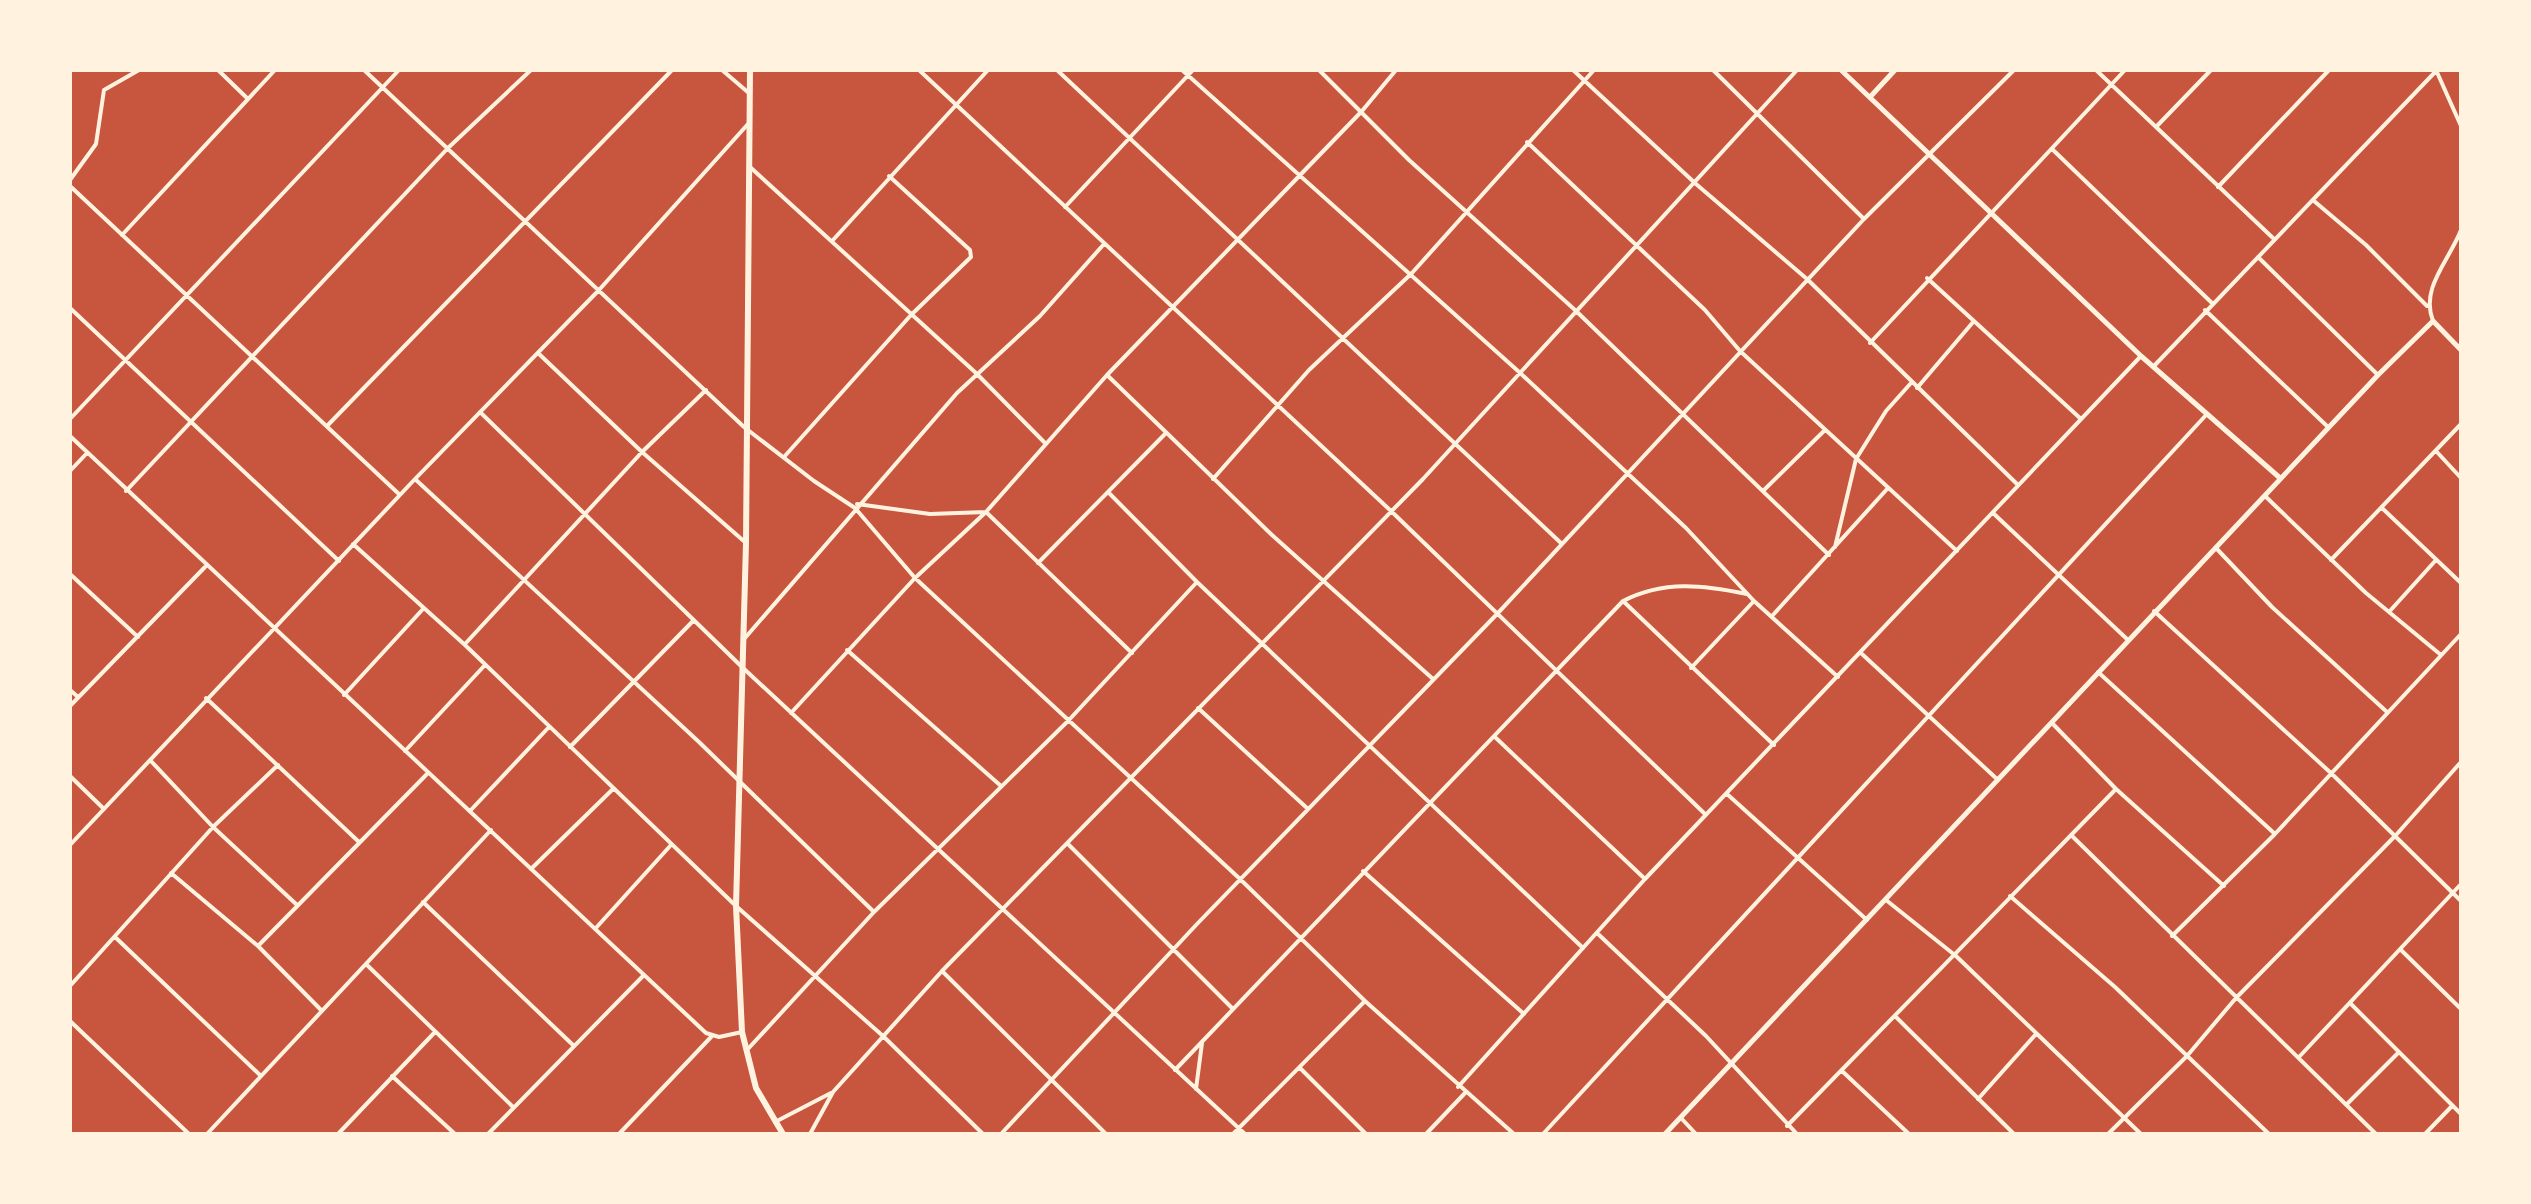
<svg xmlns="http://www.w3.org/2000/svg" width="2531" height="1204" font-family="'Nunito Sans',sans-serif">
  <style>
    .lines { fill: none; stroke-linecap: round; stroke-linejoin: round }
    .minor { stroke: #fff3e0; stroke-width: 4 }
    .tertiary { stroke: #fff3e0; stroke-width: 5 }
    .secondary { stroke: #fff3e0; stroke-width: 6 }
  </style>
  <rect width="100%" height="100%" fill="#c8553d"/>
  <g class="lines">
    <!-- minor -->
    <path class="minor" d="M 218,70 L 248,99
      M 364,70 L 744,427 L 814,481 L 855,508 L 915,578 L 1240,879 L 1365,1001 L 1514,1134
      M 722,70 L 750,94
      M 919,70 L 1391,511 L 1705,814
      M 1057,70 L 1562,544
      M 1182,70 L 1518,371 L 1686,528 L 1754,601 L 1838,677
      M 1319,70 L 1409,160 L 1575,310 L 1829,555
      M 1573,70 L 1696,184 L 1807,279 L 2017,484
      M 1713,70 L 1864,219
      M 2096,70 L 2274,239
      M 2436,70 L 2461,126
      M 2156,127 L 2211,70
      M 1527,142 L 1705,310 L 1740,351 L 1957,551
      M 2052,149 L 2212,303
      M 750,167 L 976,373 L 1046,444
      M 70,180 L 96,144 L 104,90 L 139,70
      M 70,186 L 400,495
      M 2218,187 L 2329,70
      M 2314,201 L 2366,245 L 2427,306
      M 1065,207 L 1193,70
      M 122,235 L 275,70
      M 833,240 L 988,70
      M 2258,257 L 2378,375
      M 1927,278 L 2081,419
      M 70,308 L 339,561
      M 2205,310 L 2328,427
      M 2433,321 C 2420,288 2449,261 2461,230
      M 1870,343 L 2125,70
      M 538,353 L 642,452 L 746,543
      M 2154,366 L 2437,70
      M 1107,375 L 1272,535 L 1433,679
      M 1917,388 L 1974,321
      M 480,412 L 742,667 L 1245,1134
      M 70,419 L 399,70
      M 328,425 L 672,70
      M 70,436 L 706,1033 L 719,1037 L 742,1032
      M 2436,451 L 2461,478
      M 784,457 L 911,315 L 971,257 L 970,250 L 889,176
      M 70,471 L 87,453
      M 415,479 L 699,742 L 874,912
      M 1213,479 L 1309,370 L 1412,273 L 1594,70
      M 126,491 L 448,148 L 531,70
      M 1763,491 L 1825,430
      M 1109,493 L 1197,582 L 1583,948
      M 2265,496 L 2366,593 L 2441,655
      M 857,504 L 930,514 L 986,512 L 1132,653
      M 2382,508 L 2461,583
      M 1993,513 L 2128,640
      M 353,544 L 465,645 L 736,906 L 883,1036 L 983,1134
      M 1835,547 L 1856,459 L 1886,411 L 1911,383
      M 2216,548 L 2272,607 L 2387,712
      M 2331,560 L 2461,424
      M 1038,563 L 1165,434
      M 70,574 L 138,637
      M 1623,601 L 1774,745
      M 2154,611 L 2332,774 L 2461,901
      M 2389,612 L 2436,560
      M 1772,616 L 1888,488
      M 745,638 L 957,393 L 1040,316 L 1104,244
      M 465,644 L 642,452 L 706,390
      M 847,650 L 1001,786
      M 1862,654 L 1998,780
      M 1691,668 L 1754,601
      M 2098,672 L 2275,834
      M 70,690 L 78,697
      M 344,695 L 423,609
      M 206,698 L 359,842
      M 70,706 L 205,567
      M 1198,708 L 1308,809
      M 791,713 L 915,578 L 986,512 L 1107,375 L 1362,111 L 1396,70
      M 2052,723 L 2116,789 L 2224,886
      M 1496,738 L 1645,879
      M 570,747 L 693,621
      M 405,751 L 485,665
      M 150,760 L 213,827 L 296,904
      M 70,776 L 104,809
      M 1727,794 L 1867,920
      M 470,811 L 549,727
      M 2071,835 L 2376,1134
      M 1068,844 L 1233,1009
      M 70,845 L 415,479 L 599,290 L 748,124
      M 531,869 L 613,789
      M 1363,871 L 1524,1014
      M 171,873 L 258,946 L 322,1011
      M 2010,896 L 2115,987 L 2269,1134
      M 1886,900 L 1956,956 L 2141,1134
      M 423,902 L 574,1046
      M 595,929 L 671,845
      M 1597,933 L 1706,1036 L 1797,1134
      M 2172,936 L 2275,834 L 2461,634
      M 115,937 L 261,1076
      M 258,946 L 427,774
      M 2401,950 L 2461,1009
      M 367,965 L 513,1107
      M 942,971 L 1106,1134
      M 70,986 L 213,827 L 278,765
      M 2351,1004 L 2461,1114
      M 1895,1016 L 2014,1134
      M 70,1021 L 189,1134
      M 747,1050 L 874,912 L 1068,721 L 1197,582
      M 2299,1057 L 2461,884
      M 1300,1068 L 1366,1134
      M 1175,1070 L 1623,601 C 1664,580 1703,585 1747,594
      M 1842,1071 L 1909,1134
      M 392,1076 L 455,1134
      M 1458,1087 L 1645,879 L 2141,356
      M 1196,1089 L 1202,1043
      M 1978,1099 L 2036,1034
      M 2347,1104 L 2399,1052
      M 1681,1118 L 1696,1134
      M 775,1122 L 831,1093
      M 1787,1126 L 2116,789
      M 207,1134 L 491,830
      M 338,1134 L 435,1032
      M 488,1134 L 643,976
      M 619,1134 L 712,1036
      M 810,1134 L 833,1092 L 942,971 L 1423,479 L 1797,70
      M 1001,1134 L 1197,924 L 1498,613 L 1864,219 L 2014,70
      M 1233,1134 L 1365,1001
      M 1426,1134 L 1465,1093
      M 1543,1134 L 2207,414
      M 2108,1134 L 2187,1056 L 2236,998 L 2396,835 L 2461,762
      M 2425,1134 L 2452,1106"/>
    <!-- tertiary -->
    <path class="tertiary" d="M 1841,70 L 2141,356 L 2280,478
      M 1871,96 L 1895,70
      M 1665,1134 L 2378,375 L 2433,321 L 2461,350"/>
    <!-- secondary -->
    <path class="secondary" d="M 750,70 L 746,543 L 736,906 L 742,1032 L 756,1088 L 783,1134"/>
  </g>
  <!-- border -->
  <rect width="2531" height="1204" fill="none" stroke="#fff3e0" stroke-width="144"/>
</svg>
